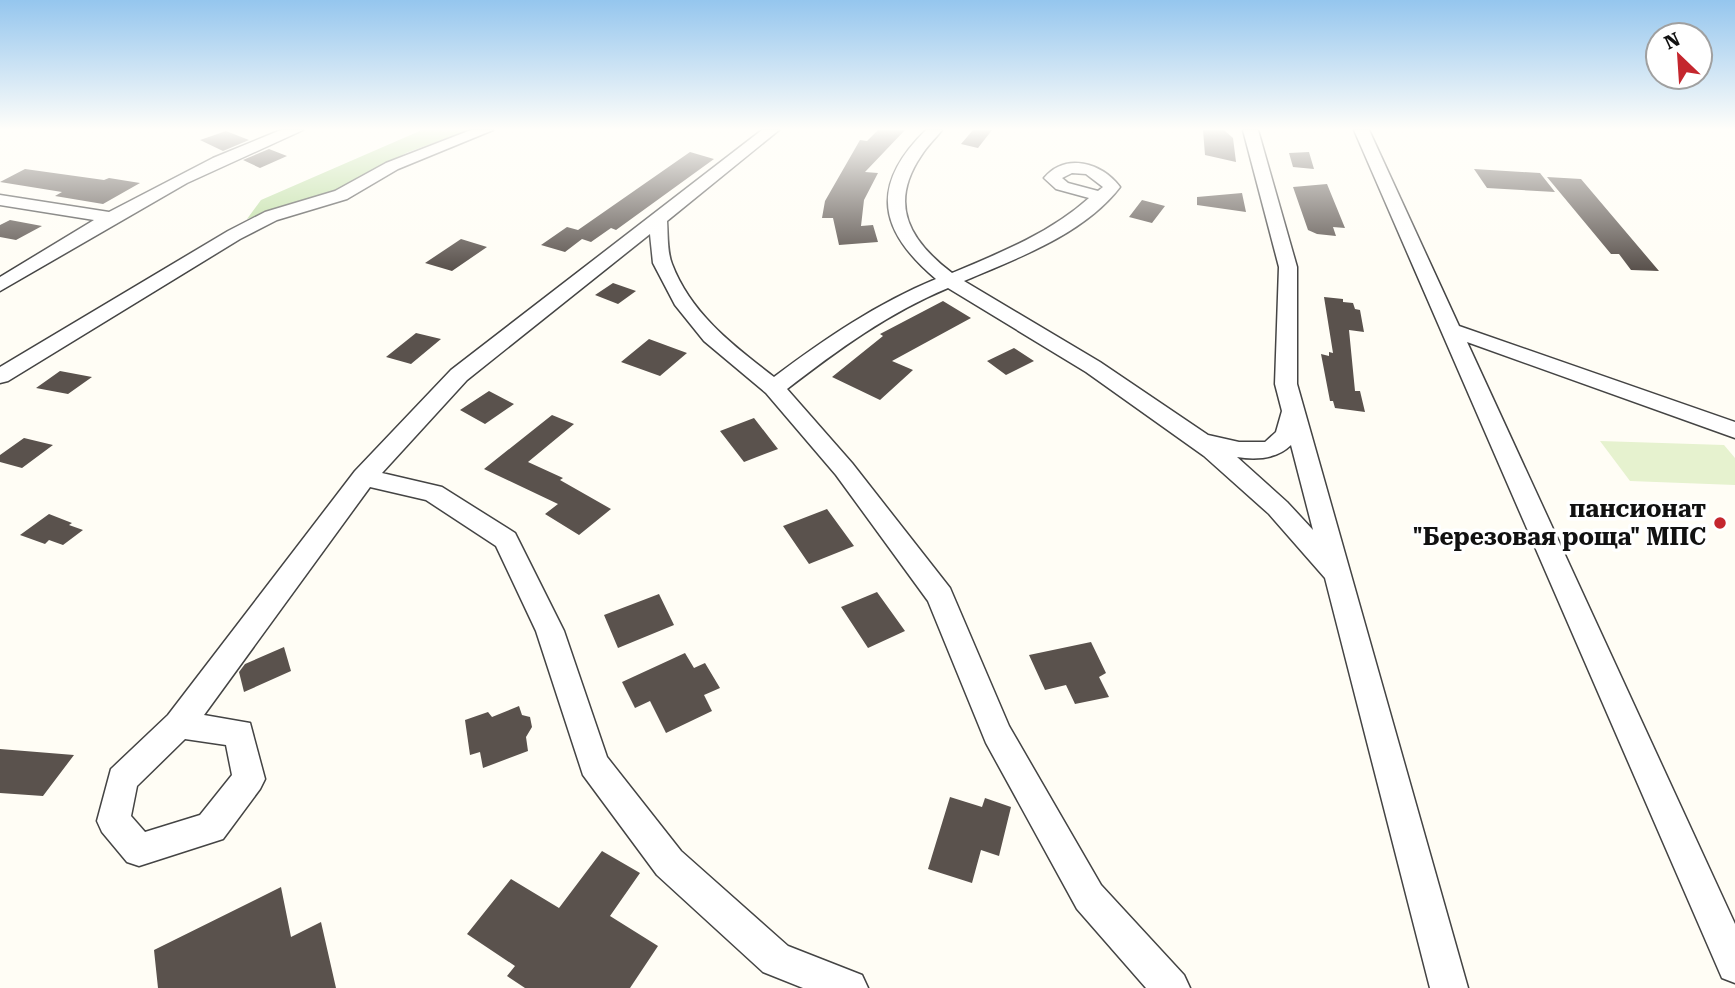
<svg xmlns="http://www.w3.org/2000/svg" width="1735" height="988" font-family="'Roboto Serif',serif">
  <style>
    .forest { fill: #b9dc9c }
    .pitch { fill: #e6f2cf }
    .building { fill: #5a524d }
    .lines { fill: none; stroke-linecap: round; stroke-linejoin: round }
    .minor-casing { stroke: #444; stroke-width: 3 }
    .minor { fill: #fff; fill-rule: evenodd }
    .poi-dot { fill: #c4262e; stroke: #fff; stroke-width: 2.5 }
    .labels { text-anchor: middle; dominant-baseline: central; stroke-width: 7; stroke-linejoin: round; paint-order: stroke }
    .poi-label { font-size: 24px; font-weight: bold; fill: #111; stroke: #fff; text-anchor: end }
  </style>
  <rect width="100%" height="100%" fill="#fffdf5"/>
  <!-- forest -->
  <path class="forest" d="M 422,130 L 469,130 L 406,153 L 347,187 L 247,219 L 261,200 Z"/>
  <!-- pitch -->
  <path class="pitch" d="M 1600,441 L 1724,445 L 1735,458 L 1735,485 L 1630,481 Z"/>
  <!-- building -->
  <path class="building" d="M 878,130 L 905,130 L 865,172 L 878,173 L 864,200 L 861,226 L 873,225 L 878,242 L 839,245 L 833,218 L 822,218 L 825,201 L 860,140 L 867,141 Z
    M 973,130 L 992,130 L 978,148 L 961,144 Z
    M 1203,130 L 1224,130 L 1233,138 L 1236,162 L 1205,155 Z
    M 226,131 L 249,140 L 223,151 L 200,140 Z
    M 269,149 L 287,156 L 260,168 L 243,160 Z
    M 690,152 L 714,159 L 616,230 L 611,228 L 591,242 L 582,239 L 565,252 L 541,245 L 567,227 L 578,230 Z
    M 1309,152 L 1314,169 L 1293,167 L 1289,153 Z
    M 25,169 L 104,180 L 109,178 L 140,183 L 103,204 L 55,196 L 62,192 L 0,182 Z
    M 1474,169 L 1540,173 L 1555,192 L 1487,188 Z
    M 1547,177 L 1581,179 L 1659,271 L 1631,270 L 1619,254 L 1611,254 Z
    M 1327,184 L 1345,228 L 1333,227 L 1336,236 L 1317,234 L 1308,230 L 1293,187 Z
    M 1242,193 L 1246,212 L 1197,205 L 1197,197 Z
    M 1142,200 L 1165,206 L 1152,223 L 1129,217 Z
    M 10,220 L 42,226 L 16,240 L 0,237 L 0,225 Z
    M 461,239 L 487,247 L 452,271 L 425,263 Z
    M 613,283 L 636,291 L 618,304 L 595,295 Z
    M 1324,297 L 1343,299 L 1343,302 L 1353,303 L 1355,309 L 1360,310 L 1364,332 L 1349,330 L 1355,391 L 1360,391 L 1365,412 L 1335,408 L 1333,401 L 1330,401 L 1321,354 L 1329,356 L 1329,352 L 1333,353 Z
    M 943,301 L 971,318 L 892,361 L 913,370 L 880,400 L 832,377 L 883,336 L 880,334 Z
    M 416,333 L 441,339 L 411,364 L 386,357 Z
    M 649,339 L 687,353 L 660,376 L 621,362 Z
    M 1014,348 L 1034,361 L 1006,375 L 987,361 Z
    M 60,371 L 92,377 L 68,394 L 36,388 Z
    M 489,391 L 514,404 L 485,424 L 460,410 Z
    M 552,415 L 574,424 L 528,462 L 563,478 L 560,480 L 611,509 L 579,535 L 545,514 L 558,504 L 484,469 Z
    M 754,418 L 778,449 L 744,462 L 720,431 Z
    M 24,438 L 53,445 L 22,468 L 0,462 L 0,455 Z
    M 827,509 L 854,546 L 809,564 L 783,526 Z
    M 49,514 L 72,523 L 69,525 L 83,530 L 63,545 L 49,540 L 45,544 L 20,535 Z
    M 877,592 L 905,631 L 868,648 L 841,607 Z
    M 659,594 L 674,625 L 618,648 L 604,615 Z
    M 1091,642 L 1106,673 L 1099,677 L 1109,697 L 1075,704 L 1066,685 L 1045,690 L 1029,655 Z
    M 284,647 L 291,671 L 244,692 L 239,672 L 245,664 Z
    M 685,653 L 694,668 L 705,663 L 720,688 L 704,695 L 712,711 L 666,733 L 650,701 L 635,708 L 622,682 Z
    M 519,706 L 522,715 L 530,717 L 532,727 L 526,737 L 528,751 L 483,768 L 480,752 L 470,755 L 465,720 L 488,712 L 492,717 Z
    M 0,749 L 74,755 L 43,796 L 0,793 Z
    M 950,797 L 982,807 L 985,798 L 1011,807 L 999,856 L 981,850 L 972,883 L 928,869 Z
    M 602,851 L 640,873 L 610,916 L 658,946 L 630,988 L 525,988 L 507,976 L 515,966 L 467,934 L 511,879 L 559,908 Z
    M 281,887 L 291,937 L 321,922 L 336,988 L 158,988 L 154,950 Z"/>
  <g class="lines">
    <defs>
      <path id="minor" d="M 281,130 L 303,130 L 187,183 L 0,291 L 0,277 L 94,220 L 0,205 L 0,195 L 109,212 L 213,158 Z
        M 471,130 L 493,130 L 398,169 L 347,199 L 277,220 L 240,239 L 8,381 L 0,383 L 0,367 L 228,231 L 265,212 L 335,191 L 386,163 Z
        M 762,130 L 779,130 L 667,221 C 668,234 667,252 672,264 C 691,314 734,346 774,377 C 826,338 876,304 936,279 C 879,231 869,186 926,130 L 942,130 C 935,139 927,146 921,156 C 888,205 910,241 952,273 C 1000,253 1050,233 1089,198 L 1056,189 L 1044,178 C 1066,152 1102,163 1120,187 C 1084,234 1018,258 964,281 L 1100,362 L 1208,435 L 1239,442 L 1265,442 L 1276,432 L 1282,411 L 1275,384 L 1279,267 L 1243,130 L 1258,130 L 1297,267 L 1297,384 L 1468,988 L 1430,988 L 1325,578 L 1269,514 L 1204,456 L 1086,372 L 948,288 C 888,313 839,349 787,389 L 852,463 L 950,588 L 1009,726 L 1101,885 L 1184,975 L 1190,988 L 1146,988 L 1077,909 L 986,743 L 928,601 L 836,475 L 766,393 L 704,341 L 675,305 L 653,263 L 650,234 L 467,380 L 382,473 L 442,487 L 515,533 L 564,631 L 607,757 L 681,851 L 788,946 L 862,975 L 868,988 L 803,988 L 763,972 L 657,875 L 583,775 L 536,631 L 496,546 L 426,500 L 370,487 L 204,715 L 250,723 L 265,779 L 260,789 L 223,839 L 139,866 L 127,862 L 102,832 L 97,821 L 111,769 L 168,715 L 355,471 L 451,370 ZM 1072,173 L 1086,174 L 1103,187 L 1098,191 L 1068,183 L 1062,178 ZM 1291,445 L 1313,530 L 1287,502 L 1237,457 C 1255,460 1277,459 1291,445 ZM 185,739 L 226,745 L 232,775 L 200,815 L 145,832 L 131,816 L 137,786 Z
        M 1354,130 L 1369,130 L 1459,326 L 1735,422 L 1735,438 L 1467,342 L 1735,924 L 1735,983 L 1722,978 Z"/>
    </defs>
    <!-- minor casing -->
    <use href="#minor" class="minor-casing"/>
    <!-- minor -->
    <use href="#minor" class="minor"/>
  </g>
  <!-- sky -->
  <linearGradient id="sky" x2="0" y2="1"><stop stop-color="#95c6ee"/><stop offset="0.48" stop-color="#fffefa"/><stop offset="1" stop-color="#fffefa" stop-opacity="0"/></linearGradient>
  <rect width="1735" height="269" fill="url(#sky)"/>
  <!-- markers -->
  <circle class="poi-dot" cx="1720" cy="523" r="7"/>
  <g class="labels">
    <!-- poi labels -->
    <g class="poi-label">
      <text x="1706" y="509">пансионат<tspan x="1706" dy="28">"Березовая роща" МПС</tspan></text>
    </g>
  </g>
  <!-- north arrow -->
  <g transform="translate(1679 56) rotate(335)"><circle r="33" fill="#ffffff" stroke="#a0a0a0" stroke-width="2"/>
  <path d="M0-5L12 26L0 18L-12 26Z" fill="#c4262e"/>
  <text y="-10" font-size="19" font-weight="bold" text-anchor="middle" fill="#111111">N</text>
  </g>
</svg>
